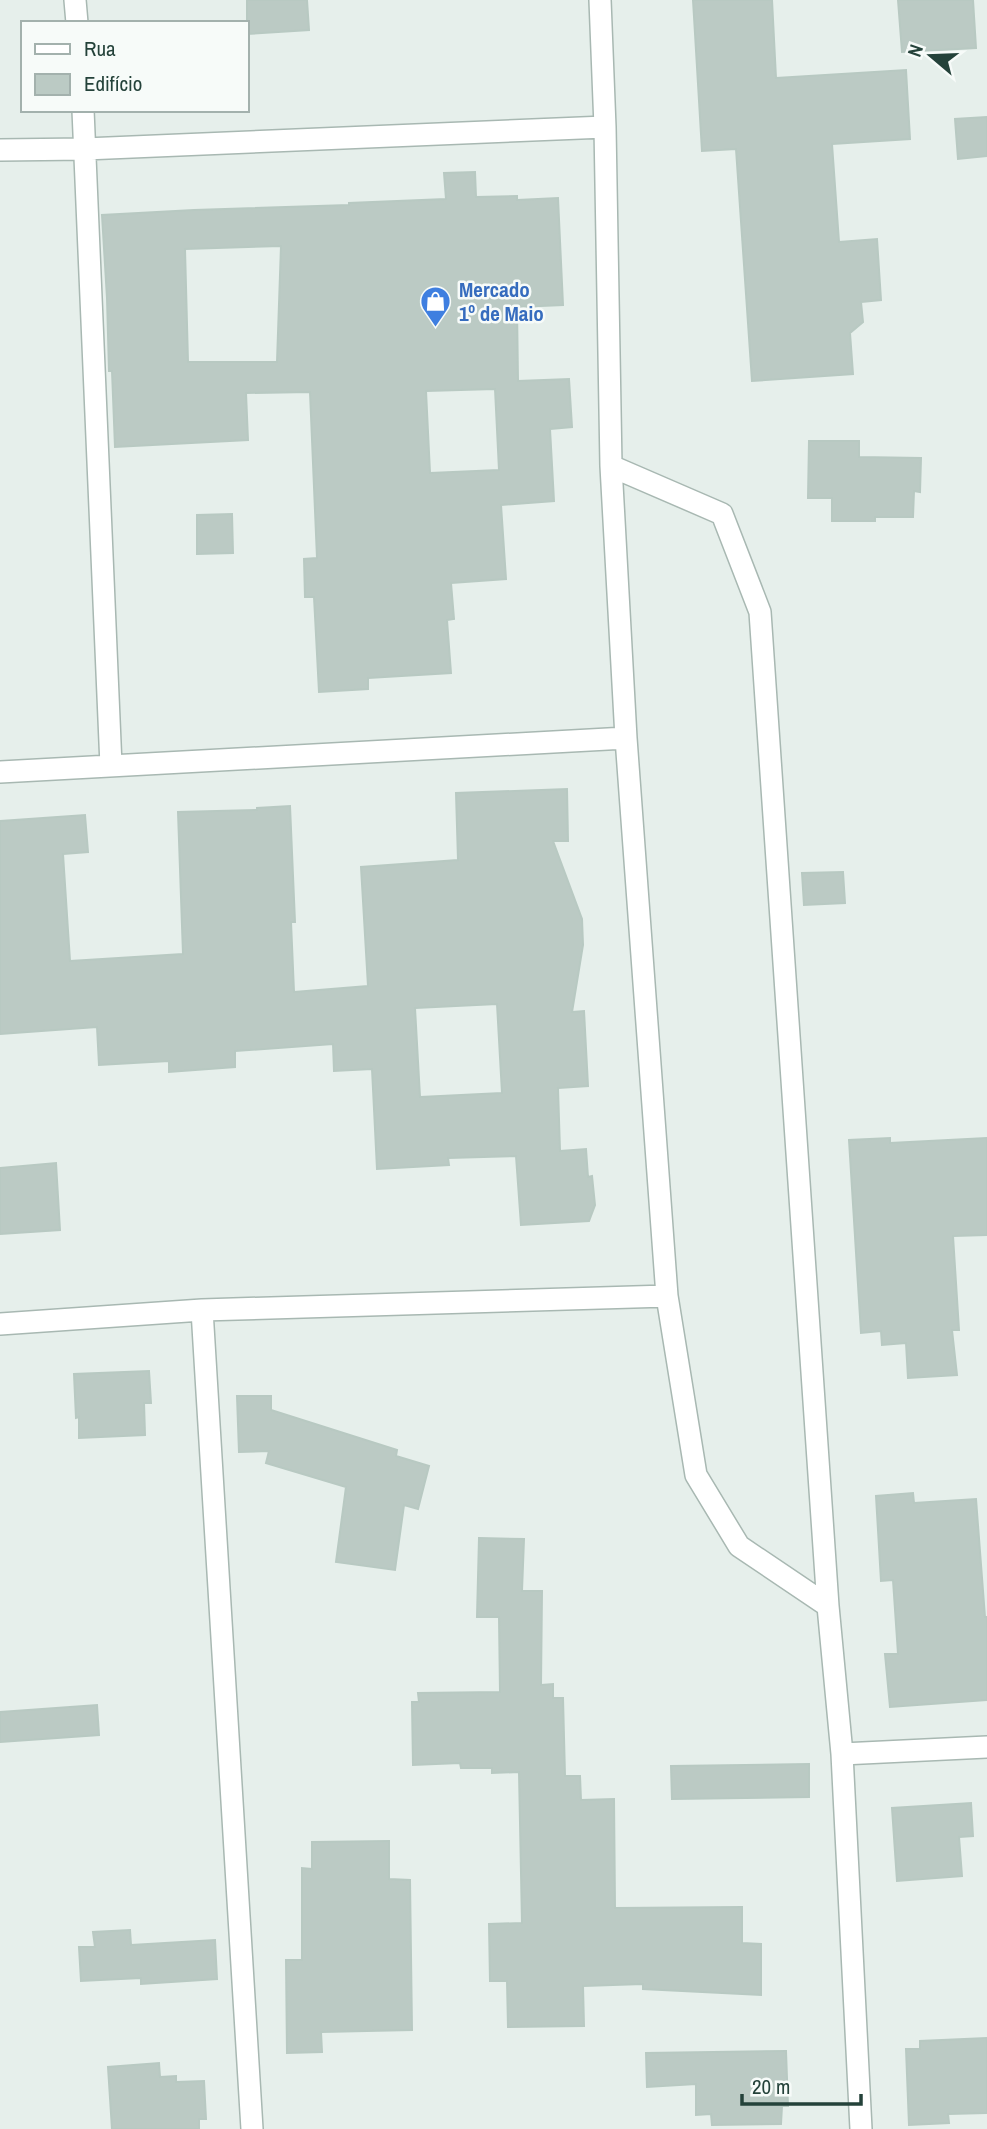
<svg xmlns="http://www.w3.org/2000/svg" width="987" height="2129" font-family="'Archivo Narrow',sans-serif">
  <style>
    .building { fill: #bbcac4; stroke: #b8c9c2; stroke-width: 2; fill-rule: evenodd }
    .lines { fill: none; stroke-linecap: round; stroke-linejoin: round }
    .minor-casing { stroke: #a8b8b2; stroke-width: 24 }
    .minor { stroke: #fff; stroke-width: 21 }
    .labels { text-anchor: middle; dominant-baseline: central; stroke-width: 5; stroke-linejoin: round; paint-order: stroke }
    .shop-label { font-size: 21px; font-weight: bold; fill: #366cbe; stroke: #f7fbf9; text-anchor: start }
  </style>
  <rect width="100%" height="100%" fill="#e6efeb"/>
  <!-- building -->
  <path class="building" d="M 247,0 L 307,0 L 309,30 L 247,34 Z
    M 693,0 L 772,0 L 776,78 L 906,70 L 910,139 L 832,144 L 839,242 L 877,239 L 881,300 L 861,302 L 863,322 L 850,333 L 853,374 L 752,381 L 736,149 L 702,151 Z
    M 898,0 L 973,0 L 976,48 L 902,52 Z
    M 987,117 L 987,156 L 958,159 L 955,119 Z
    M 475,172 L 476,197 L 517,196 L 517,200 L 558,198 L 563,305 L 517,307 L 518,381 L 569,379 L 572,427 L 550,429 L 554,501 L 501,505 L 506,579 L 451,583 L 454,619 L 447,620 L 451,673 L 368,678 L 368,689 L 319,692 L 314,597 L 305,597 L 304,559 L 317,558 L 310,392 L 246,393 L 248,440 L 115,447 L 112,371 L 109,371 L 107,298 L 102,215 L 194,210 L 349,205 L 349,203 L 446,199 L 444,173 ZM 281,246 L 277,362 L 188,362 L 185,249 ZM 495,389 L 499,470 L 430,473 L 426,391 Z
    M 809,441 L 859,441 L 859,457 L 921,458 L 920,492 L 914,491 L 913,517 L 875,517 L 875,521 L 832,521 L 832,498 L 808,498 Z
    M 232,514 L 233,553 L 197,554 L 197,515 Z
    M 567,789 L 568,841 L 553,841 L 582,919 L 583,945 L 572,1012 L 584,1011 L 588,1086 L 558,1088 L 560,1151 L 586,1149 L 588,1177 L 592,1176 L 595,1205 L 589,1221 L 521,1225 L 516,1156 L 448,1158 L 449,1165 L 377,1169 L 372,1069 L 334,1071 L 333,1044 L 235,1051 L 235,1067 L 169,1072 L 169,1061 L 99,1065 L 97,1027 L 0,1034 L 0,821 L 85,815 L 88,852 L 63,854 L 70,961 L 183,954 L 178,812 L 257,810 L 257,808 L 290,806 L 295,922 L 291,922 L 294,992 L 368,986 L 361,867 L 458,860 L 456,793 ZM 497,1004 L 502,1093 L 420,1097 L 415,1008 Z
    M 843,872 L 845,903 L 804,905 L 802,873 Z
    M 890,1138 L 890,1143 L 987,1138 L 987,1235 L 953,1236 L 959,1330 L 952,1330 L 957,1375 L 908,1378 L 906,1343 L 882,1345 L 881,1331 L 861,1333 L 849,1140 Z
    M 56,1163 L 60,1230 L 0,1234 L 0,1168 Z
    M 149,1371 L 151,1403 L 144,1403 L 145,1435 L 79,1438 L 79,1417 L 76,1418 L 74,1374 Z
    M 237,1396 L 271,1396 L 271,1410 L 397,1450 L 396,1456 L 429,1466 L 418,1509 L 404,1505 L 395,1570 L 336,1562 L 346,1487 L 266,1463 L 269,1451 L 239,1452 Z
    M 913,1493 L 914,1503 L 976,1499 L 985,1617 L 987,1617 L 987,1700 L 890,1707 L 885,1654 L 898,1654 L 893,1580 L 881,1581 L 876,1496 Z
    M 479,1538 L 524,1539 L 522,1591 L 542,1591 L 541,1685 L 553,1684 L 553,1698 L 563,1698 L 565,1776 L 580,1776 L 581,1800 L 614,1799 L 615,1908 L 742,1907 L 742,1943 L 761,1944 L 761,1995 L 643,1989 L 643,1984 L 583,1986 L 584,2026 L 508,2027 L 507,1981 L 490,1981 L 489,1924 L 522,1923 L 519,1772 L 492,1773 L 492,1768 L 461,1768 L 460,1763 L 413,1765 L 412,1702 L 419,1702 L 418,1693 L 500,1692 L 499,1617 L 477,1617 Z
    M 97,1705 L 99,1735 L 0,1742 L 0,1712 Z
    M 809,1764 L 809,1797 L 672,1799 L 671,1766 Z
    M 971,1803 L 973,1836 L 959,1837 L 962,1876 L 897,1881 L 892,1808 Z
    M 389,1841 L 389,1879 L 410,1880 L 412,2030 L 321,2032 L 322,2052 L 287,2053 L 286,1960 L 302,1960 L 302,1868 L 312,1869 L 312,1842 Z
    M 130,1930 L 131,1945 L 215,1940 L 217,1979 L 141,1984 L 141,1978 L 81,1981 L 79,1947 L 95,1947 L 93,1932 Z
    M 987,2038 L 987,2113 L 948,2114 L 949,2123 L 909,2125 L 906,2049 L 920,2049 L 920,2041 Z
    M 786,2051 L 788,2106 L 782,2106 L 781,2124 L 712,2125 L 711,2114 L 696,2115 L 696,2084 L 647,2087 L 646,2053 Z
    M 159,2063 L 160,2077 L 176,2076 L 176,2082 L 204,2081 L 206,2119 L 199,2119 L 199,2129 L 112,2129 L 108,2067 Z"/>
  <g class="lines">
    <defs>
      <path id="minor" d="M 75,0 L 77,23
        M 600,0 L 605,127 L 611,466 L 626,738 L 667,1296 L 696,1475 L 739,1546 L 828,1606 L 842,1754 L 861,2129
        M 83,110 L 111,766
        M 0,150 L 85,149 L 605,127
        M 611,466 L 722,514 L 760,612 L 828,1606
        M 0,772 L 626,738
        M 202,1310 L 252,2129
        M 0,1324 L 202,1310 L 667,1296
        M 842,1754 L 987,1747"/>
    </defs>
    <!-- minor casing -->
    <use href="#minor" class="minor-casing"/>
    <!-- minor -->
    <use href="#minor" class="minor"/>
  </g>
  <!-- icons -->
  <defs>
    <symbol id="shop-pin" viewBox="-11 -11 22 30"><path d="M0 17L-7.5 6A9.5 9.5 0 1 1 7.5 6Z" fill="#3f7fe0" stroke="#f7fbf9"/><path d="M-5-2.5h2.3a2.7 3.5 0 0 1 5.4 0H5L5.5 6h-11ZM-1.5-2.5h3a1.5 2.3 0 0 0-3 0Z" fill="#fff"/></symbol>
  </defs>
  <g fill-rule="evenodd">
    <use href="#shop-pin" x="418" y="284" width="35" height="47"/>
  </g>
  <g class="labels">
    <!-- shop labels -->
    <g class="shop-label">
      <text x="459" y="289">Mercado<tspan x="459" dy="24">1º de Maio</tspan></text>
    </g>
  </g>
  <!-- legend -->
  <rect x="21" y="21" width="228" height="91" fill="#f7fbf9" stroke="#a3b1ad" stroke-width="2"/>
  <rect x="35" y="44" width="35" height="10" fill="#ffffff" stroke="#a3b1ad" stroke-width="2"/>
  <text x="84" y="56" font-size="21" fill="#24423a">Rua</text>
  <rect x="35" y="74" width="35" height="21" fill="#bbcac4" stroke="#a3b1ad" stroke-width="2"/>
  <text x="84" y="91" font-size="21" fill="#24423a">Edifício</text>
  <!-- north arrow -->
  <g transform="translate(931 56) rotate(289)" stroke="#f7fbf9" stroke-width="5" paint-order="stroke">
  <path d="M0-5L12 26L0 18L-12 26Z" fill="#24423a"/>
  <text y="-10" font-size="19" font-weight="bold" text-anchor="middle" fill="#24423a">N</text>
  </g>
  <!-- scale -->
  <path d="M742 2094v10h119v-10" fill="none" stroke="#24423a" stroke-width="3.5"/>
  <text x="752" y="2094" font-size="21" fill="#24423a" stroke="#f7fbf9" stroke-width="5" paint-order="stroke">20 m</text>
</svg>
